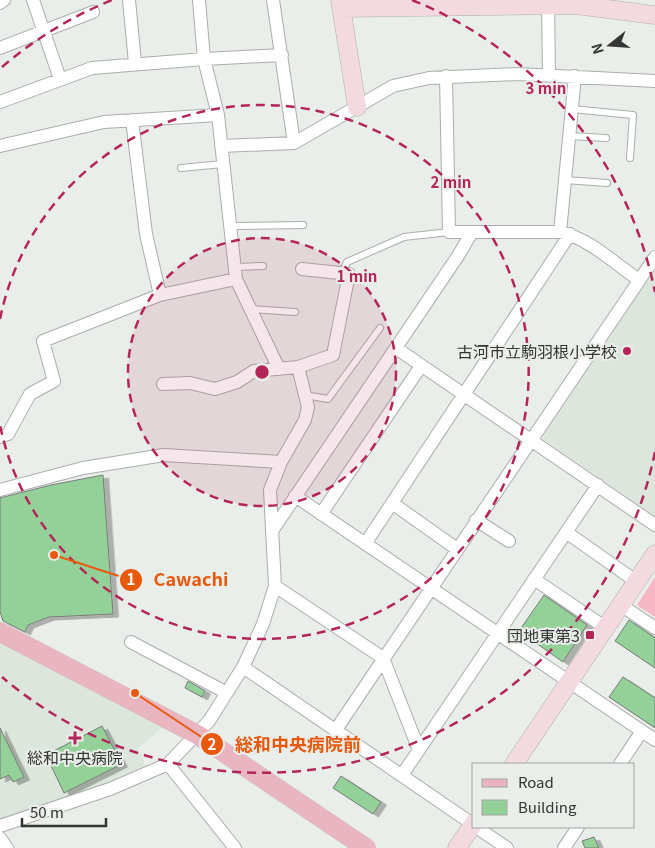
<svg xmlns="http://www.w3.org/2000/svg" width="655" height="848" font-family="Georgia,'Noto Sans JP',serif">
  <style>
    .built { fill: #dce6dc }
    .green { fill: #f6b6c3 }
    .building { fill: #94d199; stroke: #777b78; filter: url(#shadow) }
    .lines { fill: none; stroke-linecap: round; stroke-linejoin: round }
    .lane-casing { stroke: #aaaeaa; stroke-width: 8 }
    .street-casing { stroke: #aaaeaa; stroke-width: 14 }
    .secondary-casing { stroke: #aaaeaa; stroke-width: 19 }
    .primary-casing { stroke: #cacaca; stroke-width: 20 }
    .lane { stroke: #fff; stroke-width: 6 }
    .street { stroke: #fff; stroke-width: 12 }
    .secondary { stroke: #f3dae0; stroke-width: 18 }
    .primary { stroke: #e8b5c1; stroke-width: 19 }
    .ring { fill: none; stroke: #b42659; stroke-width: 2.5; stroke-dasharray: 9 6 }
    .poi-dot { fill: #b42659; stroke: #eaeeea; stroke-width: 2 }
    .labels { text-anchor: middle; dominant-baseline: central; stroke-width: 4; stroke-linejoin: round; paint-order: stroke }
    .poi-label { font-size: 16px; fill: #343534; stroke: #eaeeea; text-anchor: end }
    .centre { fill: #b42659; stroke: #eaeeea; stroke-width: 2.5 }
    .ring-label { font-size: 15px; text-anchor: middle; font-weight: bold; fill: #b42659; stroke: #eaeeea; stroke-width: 4; stroke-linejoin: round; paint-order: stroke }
    .leader { fill: none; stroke: #e8590c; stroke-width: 2 }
    .callout-dot { fill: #e8590c; stroke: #eaeeea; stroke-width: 2 }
    .mark-label { font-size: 15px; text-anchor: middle; font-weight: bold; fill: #fff }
    .callout-label { font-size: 18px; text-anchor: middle; font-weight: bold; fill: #e8590c; stroke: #eaeeea; stroke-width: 4; stroke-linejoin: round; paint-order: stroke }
  </style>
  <defs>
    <filter id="shadow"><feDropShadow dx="5.5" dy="3" stdDeviation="0" flood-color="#0004"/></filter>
  </defs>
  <rect width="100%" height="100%" fill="#eaeeea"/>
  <!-- built -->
  <path class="built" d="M 655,267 L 655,516 L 543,439 L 542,435 Z
    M 0,642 L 163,727 L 138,748 L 147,769 L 0,821 Z"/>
  <!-- green -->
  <path class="green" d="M 655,577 L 655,617 L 637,605 Z"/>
  <!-- building -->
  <path class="building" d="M 103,475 L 113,614 L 49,617 L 28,625 L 25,632 L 3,621 L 0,612 L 0,498 L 51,485 Z
    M 544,595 L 587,625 L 563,662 L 519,631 Z
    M 629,620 L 655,638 L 655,668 L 615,641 Z
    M 623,677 L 655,698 L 655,728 L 609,697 Z
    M 188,681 L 205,691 L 202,697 L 185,688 Z
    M 102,726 L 122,764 L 64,793 L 46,755 Z
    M 0,728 L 24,777 L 13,782 L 9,775 L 0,779 Z
    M 341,776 L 381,802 L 373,814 L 333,788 Z
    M 594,837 L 599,848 L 585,848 L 582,841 Z"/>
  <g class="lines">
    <defs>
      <path id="lane" d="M 572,109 L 633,115 L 630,158
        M 569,136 L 606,138
        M 181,168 L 223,164
        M 565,180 L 607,183
        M 230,226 L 303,225
        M 235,267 L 263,266
        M 342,273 L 347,262 L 404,237 L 449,232
        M 252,309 L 295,312
        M 305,395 L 328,399 L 380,328"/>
      <path id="street" d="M 33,0 L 60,79
        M 129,0 L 135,63
        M 199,0 L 204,59 L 218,115
        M 273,0 L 294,143
        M 548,0 L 549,75
        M 0,3 L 4,0
        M 0,48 L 93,12
        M 446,76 L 449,232 L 472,232
        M 0,102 L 92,68 L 204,59 L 282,55
        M 132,120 L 146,234 L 160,295
        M 0,146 L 104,122 L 218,115 L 236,279 L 279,369
        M 221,146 L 294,143 L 393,86 L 429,78 L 518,74 L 655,81
        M 560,232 L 575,76
        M 396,348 L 655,525
        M 163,384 L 190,383 L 215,389 L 237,382 L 254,371 L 298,367 L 333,355 L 349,274 L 302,269
        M 0,437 L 8,434 L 30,394 L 54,381 L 43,341 L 160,295 L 236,279
        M 0,490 L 83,468 L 164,455 L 281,462
        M 295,496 L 655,740
        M 392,503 L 457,549
        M 321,514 L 421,366
        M 476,520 L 509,541
        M 272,531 L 458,256 L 472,232 L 560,232 C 590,239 614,263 639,280
        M 566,532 L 637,582
        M 365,544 L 570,234
        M 534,579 L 606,628
        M 275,586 L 383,658 L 419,750
        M 621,605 L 655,628
        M 131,642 L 227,693
        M 243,667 L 474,825
        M 335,731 L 655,257
        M 168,764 L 235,848
        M 620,764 L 642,731
        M 402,775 L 598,485
        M 0,826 L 110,789 L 168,764 L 209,721 L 243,667 L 263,624 L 275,586 L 270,490 L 281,462 L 305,420 L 308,407 L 298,367
        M 476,827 L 507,848
        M 0,838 L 7,848
        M 564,848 L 578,827"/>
      <path id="secondary" d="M 340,0 L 357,107
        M 341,8 L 576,5 L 655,15
        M 514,764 L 655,554
        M 457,848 L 474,823"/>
      <path id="primary" d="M 0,632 L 198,735 L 366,848"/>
    </defs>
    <!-- lane casing -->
    <use href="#lane" class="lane-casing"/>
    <!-- street casing -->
    <use href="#street" class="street-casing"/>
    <!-- secondary casing -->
    <use href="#secondary" class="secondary-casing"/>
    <!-- primary casing -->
    <use href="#primary" class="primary-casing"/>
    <!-- lane -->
    <use href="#lane" class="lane"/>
    <!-- street -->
    <use href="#street" class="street"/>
    <!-- secondary -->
    <use href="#secondary" class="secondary"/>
    <!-- primary -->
    <use href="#primary" class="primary"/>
  </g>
  <!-- distance rings -->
  <circle cx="262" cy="372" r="134" fill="#b42659" fill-opacity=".12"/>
  <g class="ring">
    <circle cx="262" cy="372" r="134"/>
    <path d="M0 319A267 267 0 1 1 0 425"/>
    <path d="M655 452A401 401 0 0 1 2 677M2 67A401 401 0 0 1 112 0M412 0A401 401 0 0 1 655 292"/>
  </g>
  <!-- markers -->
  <g class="poi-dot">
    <circle cx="627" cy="351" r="5"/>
    <rect x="585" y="630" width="10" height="10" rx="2.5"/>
    <path d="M72.5 730.5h5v5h5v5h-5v5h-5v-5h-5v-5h5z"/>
  </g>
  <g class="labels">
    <!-- poi labels -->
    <g class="poi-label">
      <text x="617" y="351">古河市立駒羽根小学校</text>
      <text x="580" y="635">団地東第3</text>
      <text x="75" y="757" text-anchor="middle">総和中央病院</text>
    </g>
  </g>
  <circle cx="262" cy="372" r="8" class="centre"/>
  <g class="ring-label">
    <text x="546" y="94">3 min</text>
    <text x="451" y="188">2 min</text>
    <text x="357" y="282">1 min</text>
  </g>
  <!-- callouts -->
  <path class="leader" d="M54 555L131 580M135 693L212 744"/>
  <g class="callout-dot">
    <circle cx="54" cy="555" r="5"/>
    <circle cx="135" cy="693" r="5"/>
    <circle cx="131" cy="580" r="12"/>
    <circle cx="212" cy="744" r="12"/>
  </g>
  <g class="mark-label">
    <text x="131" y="585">1</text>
    <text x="212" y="750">2</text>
  </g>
  <g class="callout-label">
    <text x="191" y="586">Cawachi</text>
    <text x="298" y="751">総和中央病院前</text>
  </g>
  <!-- legend -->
  <rect x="472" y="763" width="162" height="65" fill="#eaeeea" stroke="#a1a4a1"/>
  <rect x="482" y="779" width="25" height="8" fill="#e8b5c1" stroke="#a1a4a1"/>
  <text x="518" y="788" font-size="15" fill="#343534">Road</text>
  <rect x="482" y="800" width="25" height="15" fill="#94d199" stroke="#a1a4a1"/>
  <text x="518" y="813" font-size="15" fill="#343534">Building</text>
  <!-- north arrow -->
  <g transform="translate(610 45) rotate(253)" stroke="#eaeeea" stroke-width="4" paint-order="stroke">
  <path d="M0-4L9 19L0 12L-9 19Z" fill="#343534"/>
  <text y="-8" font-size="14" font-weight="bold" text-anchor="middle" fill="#343534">N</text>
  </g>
  <!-- scale -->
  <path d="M22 818v8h84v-8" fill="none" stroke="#343534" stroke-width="2.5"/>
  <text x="30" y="818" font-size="15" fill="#343534" stroke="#eaeeea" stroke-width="4" paint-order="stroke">50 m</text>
</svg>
